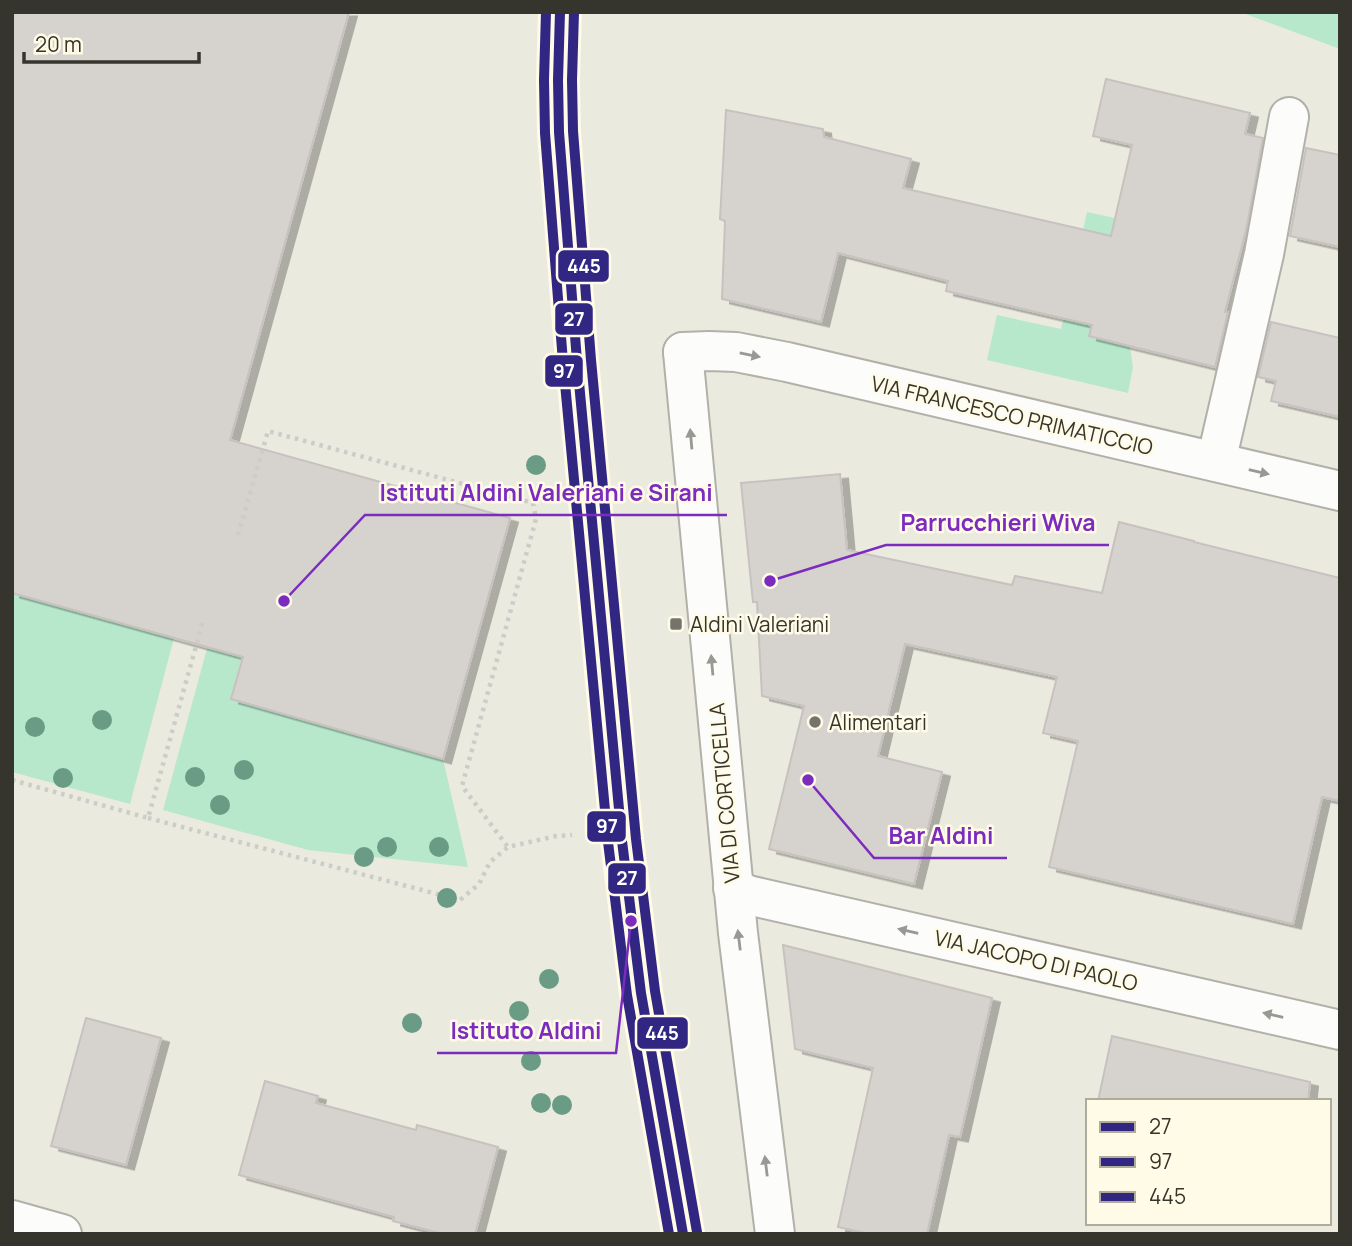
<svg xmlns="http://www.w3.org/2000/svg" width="1352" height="1246" font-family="Manrope,sans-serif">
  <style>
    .green { fill: #b7e8cb }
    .building { fill: #d6d2ce; stroke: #c7c2bf; stroke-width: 2; filter: url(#shadow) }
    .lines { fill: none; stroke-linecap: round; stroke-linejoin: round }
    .minor-casing { stroke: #b2b1a9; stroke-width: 42 }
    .major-casing { stroke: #b2b1a9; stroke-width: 42 }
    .path { stroke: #ccccc8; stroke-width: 4.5; stroke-dasharray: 3.5 5; stroke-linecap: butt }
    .minor { stroke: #fcfcfa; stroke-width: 38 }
    .major { stroke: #fcfcfa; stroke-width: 38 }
    .bus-1-casing { stroke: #fffbe6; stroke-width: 16 }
    .bus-2-casing { stroke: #fffbe6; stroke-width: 16 }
    .bus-3-casing { stroke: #fffbe6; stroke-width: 16 }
    .bus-1 { stroke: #312783; stroke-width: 10 }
    .bus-2 { stroke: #312783; stroke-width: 10 }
    .bus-3 { stroke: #312783; stroke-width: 10 }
    .tree { fill: #6a9c85 }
    .oneway { fill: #999894 }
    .poi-dot { fill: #75746b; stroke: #fffbe6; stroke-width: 2.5 }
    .labels { text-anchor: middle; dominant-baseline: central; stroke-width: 5; stroke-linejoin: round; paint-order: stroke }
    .street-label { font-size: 21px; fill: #36352d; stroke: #fffbe6 }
    .poi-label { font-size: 21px; fill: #36352d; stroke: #fffbe6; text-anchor: start }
    .leader { fill: none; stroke: #7b2cbf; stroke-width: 2.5 }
    .callout-dot { fill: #7b2cbf; stroke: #fffbe6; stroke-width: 2.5 }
    .callout-label { font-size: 23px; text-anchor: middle; font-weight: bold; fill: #7b2cbf; stroke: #fffbe6; stroke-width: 5; stroke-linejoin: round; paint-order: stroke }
    .line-badge { stroke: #fffbe6; stroke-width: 2.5 }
    .badge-label { font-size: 19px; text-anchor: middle; font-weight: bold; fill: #fff }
  </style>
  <defs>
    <filter id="shadow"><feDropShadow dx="8" dy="4.5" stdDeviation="0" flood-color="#0004"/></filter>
  </defs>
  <rect width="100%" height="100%" fill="#ebeadf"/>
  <!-- green -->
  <path class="green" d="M 1240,12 L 1340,12 L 1340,49 Z
    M 1087,212 L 1119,219 L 1089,336 L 1130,346 L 1133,367 L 1128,393 L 987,360 L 997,315 L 1061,329 Z
    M 12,593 L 174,638 L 130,804 L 12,772 Z
    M 208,645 L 242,657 L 231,699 L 443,759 L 468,867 L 308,850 L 163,810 Z"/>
  <!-- building -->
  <path class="building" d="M 12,12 L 349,12 L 230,440 L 510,518 L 443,759 L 231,699 L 243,657 L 12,593 Z
    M 1106,79 L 1250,113 L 1245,134 L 1263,138 L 1247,226 L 1225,312 L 1228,312 L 1215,367 L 1089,336 L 1092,325 L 946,291 L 948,281 L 838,253 L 821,322 L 722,299 L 725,221 L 720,219 L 726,110 L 823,129 L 824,137 L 911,159 L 903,188 L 1111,236 L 1132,145 L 1093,136 Z
    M 1306,148 L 1340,155 L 1340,247 L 1290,236 Z
    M 1271,322 L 1340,338 L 1340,417 L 1271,401 L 1276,381 L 1258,377 Z
    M 840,474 L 847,550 L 1012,585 L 1015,576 L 1102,593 L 1119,522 L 1194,541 L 1194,542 L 1340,578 L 1340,801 L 1322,797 L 1293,924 L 1049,867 L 1078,741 L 1043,733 L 1057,677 L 905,644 L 878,756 L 942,772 L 914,884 L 769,849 L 804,706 L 762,696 L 757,602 L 753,602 L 741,483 Z
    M 783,945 L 992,998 L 960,1137 L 949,1135 L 927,1234 L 869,1234 L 838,1227 L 873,1068 L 795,1049 Z
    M 86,1018 L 161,1038 L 126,1165 L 51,1146 Z
    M 1112,1036 L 1310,1082 L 1308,1101 L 1098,1101 Z
    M 265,1081 L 318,1096 L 316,1103 L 416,1130 L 417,1125 L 498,1147 L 475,1234 L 443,1234 L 393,1221 L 394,1217 L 239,1175 Z"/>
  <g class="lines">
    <defs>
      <path id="minor" d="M 683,352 L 709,351 L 736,352 L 787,362 L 1340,491
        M 1216,462 L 1264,254 L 1289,117
        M 733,888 L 748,895 L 1340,1030
        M 12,1220 L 62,1234"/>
      <path id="major" d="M 560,12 L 558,80 L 559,132 L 577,361 L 622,841 L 641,993 L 683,1234
        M 683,352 L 738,933 L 775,1234"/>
    </defs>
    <!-- minor casing -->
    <use href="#minor" class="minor-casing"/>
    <!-- major casing -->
    <use href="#major" class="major-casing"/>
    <!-- path -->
    <path class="path" d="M 238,535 L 268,431 L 533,503 L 536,519 L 462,786 L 508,847
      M 12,780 L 148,818 L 203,621
      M 148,818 L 460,900 L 479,884 L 490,862 L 508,847 L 556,836 L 572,835"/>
    <!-- minor -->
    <use href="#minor" class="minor"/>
    <!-- major -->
    <use href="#major" class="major"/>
    <defs>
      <path id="bus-1" d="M 560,12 L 558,80 L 559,132 L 577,361 L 622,841 L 641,993 L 683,1234"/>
      <path id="bus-2" d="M 546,12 L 544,80 L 545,133 L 563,362 L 608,842 L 627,995 L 669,1234"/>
      <path id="bus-3" d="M 574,12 L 572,80 L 573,131 L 591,360 L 636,839 L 655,991 L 697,1232"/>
    </defs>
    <!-- bus-1 casing -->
    <use href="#bus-1" class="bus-1-casing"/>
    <!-- bus-2 casing -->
    <use href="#bus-2" class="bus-2-casing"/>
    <!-- bus-3 casing -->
    <use href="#bus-3" class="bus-3-casing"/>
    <!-- bus-1 -->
    <use href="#bus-1" class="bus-1"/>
    <!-- bus-2 -->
    <use href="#bus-2" class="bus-2"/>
    <!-- bus-3 -->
    <use href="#bus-3" class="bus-3"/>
  </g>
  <!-- trees -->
  <g class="tree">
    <circle cx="536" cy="465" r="10"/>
    <circle cx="102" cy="720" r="10"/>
    <circle cx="35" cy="727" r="10"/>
    <circle cx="244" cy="770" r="10"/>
    <circle cx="195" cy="777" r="10"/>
    <circle cx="63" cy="778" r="10"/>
    <circle cx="220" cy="805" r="10"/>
    <circle cx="387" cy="847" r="10"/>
    <circle cx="439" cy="847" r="10"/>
    <circle cx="364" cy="857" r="10"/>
    <circle cx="447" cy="898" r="10"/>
    <circle cx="549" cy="979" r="10"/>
    <circle cx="519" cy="1011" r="10"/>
    <circle cx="412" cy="1023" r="10"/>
    <circle cx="531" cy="1061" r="10"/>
    <circle cx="541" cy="1103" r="10"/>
    <circle cx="562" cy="1105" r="10"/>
  </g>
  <!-- one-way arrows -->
  <defs><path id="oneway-solid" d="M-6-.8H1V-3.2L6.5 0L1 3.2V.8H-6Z" transform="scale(1.75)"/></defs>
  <g class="oneway">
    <use href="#oneway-solid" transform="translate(750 355) rotate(11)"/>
    <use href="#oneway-solid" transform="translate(691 439) rotate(-95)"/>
    <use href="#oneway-solid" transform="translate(1259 472) rotate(13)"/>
    <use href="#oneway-solid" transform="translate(712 665) rotate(-95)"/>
    <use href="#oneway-solid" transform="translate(908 931) rotate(-167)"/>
    <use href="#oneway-solid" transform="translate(739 940) rotate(-97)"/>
    <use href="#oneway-solid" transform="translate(1273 1015) rotate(-167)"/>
    <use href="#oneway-solid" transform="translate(766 1166) rotate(-97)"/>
  </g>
  <!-- markers -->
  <g class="poi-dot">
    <rect x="669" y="617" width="14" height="14" rx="3.5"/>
    <circle cx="815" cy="722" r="7"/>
  </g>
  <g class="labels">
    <!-- street labels -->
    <g class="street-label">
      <text transform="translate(1012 415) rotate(13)">VIA FRANCESCO PRIMATICCIO</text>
      <text transform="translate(724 793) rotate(-95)">VIA DI CORTICELLA</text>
      <text transform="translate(1036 960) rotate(13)">VIA JACOPO DI PAOLO</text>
    </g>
    <!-- poi labels -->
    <g class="poi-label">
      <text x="690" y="624">Aldini Valeriani</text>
      <text x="829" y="722">Alimentari</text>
    </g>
  </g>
  <!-- callouts -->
  <path class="leader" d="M284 601L365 515H727M770 581L886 545H1109M808 780L874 858H1007M631 921L616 1053H437"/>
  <g class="callout-dot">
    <circle cx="284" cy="601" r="7"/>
    <circle cx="770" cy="581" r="7"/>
    <circle cx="808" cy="780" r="7"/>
    <circle cx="631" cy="921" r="7"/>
  </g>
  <g class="callout-label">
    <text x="546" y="501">Istituti Aldini Valeriani e Sirani</text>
    <text x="998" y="531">Parrucchieri Wiva</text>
    <text x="941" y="844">Bar Aldini</text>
    <text x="526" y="1039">Istituto Aldini</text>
  </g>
  <g class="line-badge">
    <rect x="557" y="249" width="53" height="34" rx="7" fill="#312783"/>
    <rect x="554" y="302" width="40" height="34" rx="7" fill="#312783"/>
    <rect x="544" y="354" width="40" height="34" rx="7" fill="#312783"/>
    <rect x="586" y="810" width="41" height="33" rx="7" fill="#312783"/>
    <rect x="607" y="862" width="40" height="33" rx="7" fill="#312783"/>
    <rect x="636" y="1016" width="53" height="34" rx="7" fill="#312783"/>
  </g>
  <g class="badge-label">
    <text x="584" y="273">445</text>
    <text x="574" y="326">27</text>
    <text x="564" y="378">97</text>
    <text x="607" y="833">97</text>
    <text x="627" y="885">27</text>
    <text x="662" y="1040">445</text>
  </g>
  <!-- border -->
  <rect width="1352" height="1246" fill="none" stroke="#36352d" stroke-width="28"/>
  <!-- legend -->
  <rect x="1086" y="1099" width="245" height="126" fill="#fffbe6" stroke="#afac9c" stroke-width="2"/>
  <rect x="1100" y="1122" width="35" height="10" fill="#312783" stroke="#afac9c" stroke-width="2"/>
  <text x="1149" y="1134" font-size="21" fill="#36352d">27</text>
  <rect x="1100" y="1157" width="35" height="10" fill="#312783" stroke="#afac9c" stroke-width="2"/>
  <text x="1149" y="1169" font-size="21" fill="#36352d">97</text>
  <rect x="1100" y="1192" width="35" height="10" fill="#312783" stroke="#afac9c" stroke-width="2"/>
  <text x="1149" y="1204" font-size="21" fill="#36352d">445</text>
  <!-- scale -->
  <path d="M24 52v10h175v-10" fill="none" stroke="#36352d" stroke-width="3.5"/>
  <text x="35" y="52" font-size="21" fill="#36352d" stroke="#fffbe6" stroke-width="5" paint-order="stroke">20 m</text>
</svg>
